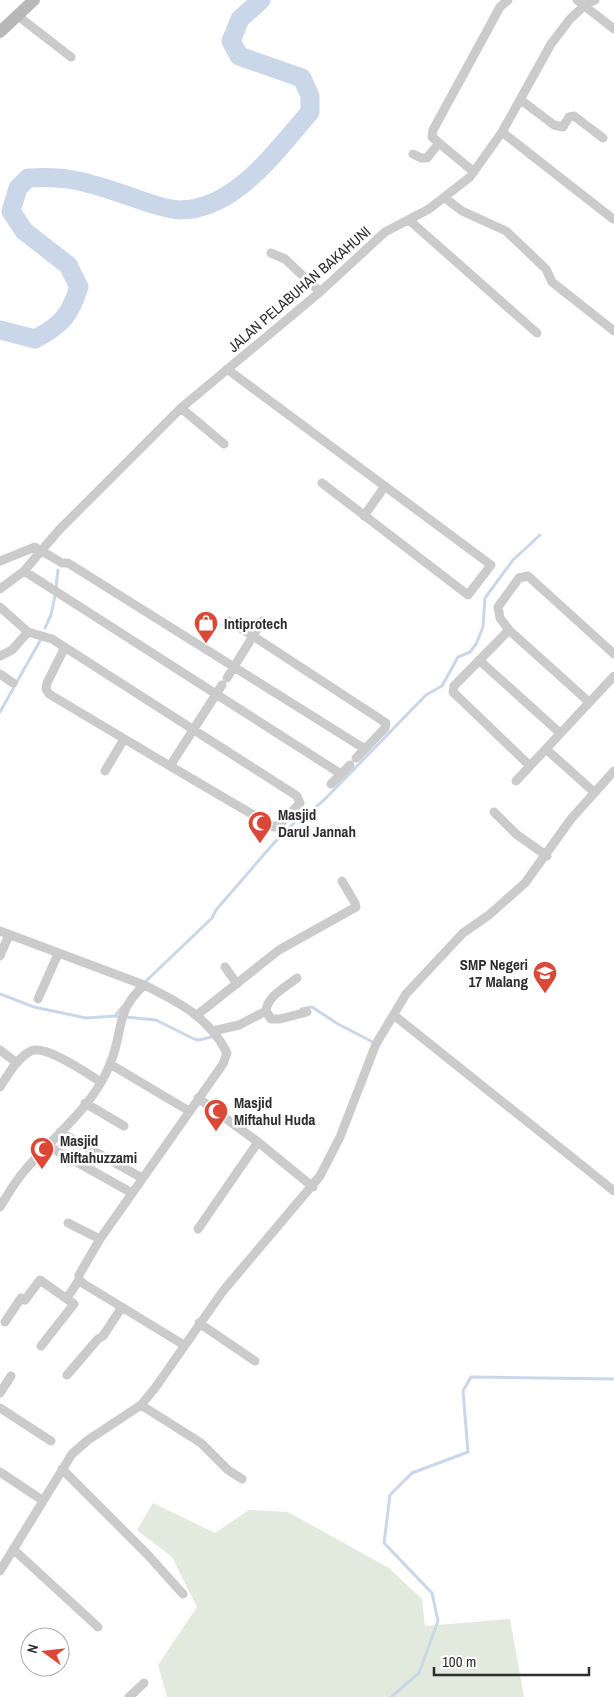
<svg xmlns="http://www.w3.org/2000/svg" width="614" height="1697" font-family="'Archivo Narrow',sans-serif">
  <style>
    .green { fill: #e1eadc }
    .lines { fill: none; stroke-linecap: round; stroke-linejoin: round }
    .stream { stroke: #c9d7e9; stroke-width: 3 }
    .river { stroke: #c9d7e9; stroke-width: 19 }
    .street { stroke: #cbcbcb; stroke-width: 9 }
    .secondary { stroke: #b8b8b8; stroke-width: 12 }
    .labels { text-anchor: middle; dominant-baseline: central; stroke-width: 5; stroke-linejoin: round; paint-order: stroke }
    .street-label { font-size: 15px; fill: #2e2e2e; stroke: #fff }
    .poi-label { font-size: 15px; font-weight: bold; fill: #2e2e2e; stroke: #fff; text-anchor: start }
  </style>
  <rect width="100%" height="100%" fill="#fff"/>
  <!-- green -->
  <path class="green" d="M 153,1503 L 215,1533 L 249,1510 L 288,1512 L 389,1568 L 422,1599 L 425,1626 L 510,1619 L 524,1697 L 167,1697 L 158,1665 L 197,1607 L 172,1557 L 137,1530 Z"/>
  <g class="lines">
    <!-- stream -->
    <path class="stream" d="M 56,587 L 58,570
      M 45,628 L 51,615 L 55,596
      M 0,712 L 41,639
      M 144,983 L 212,918 L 216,910 L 273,844 L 299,818 L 307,815 L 325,799 L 426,695 L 442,686 L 458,657 L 470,652 L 476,644 L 483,627 L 485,598 L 513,560 L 540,535
      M 0,994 L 34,1007 L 86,1018 L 115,1016 L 156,1020 L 194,1039 L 199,1040 L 211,1037
      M 301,1009 L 312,1007 L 338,1024 L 371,1041
      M 115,1016 L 123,1006
      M 391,1697 L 419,1673 L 438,1621 L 432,1593 L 384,1543 L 390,1495 L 412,1473 L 468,1452 L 463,1391 L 471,1377 L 614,1379"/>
    <!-- river -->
    <path class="river" d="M 0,330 L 35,339 C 62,325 70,315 79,287 L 68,265 L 24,231 L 11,211 L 18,188 L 28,178 C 71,175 92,184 132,197 C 145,202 165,209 180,210 C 235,210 277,150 310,112 L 310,96 L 302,78 L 239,56 L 231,41 L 240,19 L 261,0"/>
    <!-- street -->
    <path class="street" d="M 577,0 L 614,29
      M 18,16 L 71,57
      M 521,100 L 554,125 L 563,127 L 569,117 L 574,116 L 603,138
      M 502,132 L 613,219
      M 439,143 L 432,137 L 433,130 L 500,7 L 508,0
      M 413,154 L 421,158 L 427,158 L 439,143 L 474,172
      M 445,198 L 462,211 L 506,231 L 546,269 L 552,282 L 614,331
      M 409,220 L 537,333
      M 271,253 L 285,259 L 320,292
      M 227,369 L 491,565 L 468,595 L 322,483
      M 181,408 L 224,444
      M 364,516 L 385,486
      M 0,561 L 35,547 L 62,563 L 68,563 L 365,749 L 356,758
      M 24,571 L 341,774
      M 0,589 L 24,571 L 59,530 L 181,408 L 320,292 L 385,232 L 429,209 L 470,177 L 502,132 L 551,44 L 570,19 L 585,5 L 595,0
      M 0,607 L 28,632 L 52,639 L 297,796 L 300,803 L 279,825 L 274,827 L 170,766
      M 229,621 L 253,636 L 262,621
      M 509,630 L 589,702
      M 65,647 L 47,683 L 46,689 L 49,694 L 170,766 L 222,685
      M 0,656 L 12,650 L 28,632
      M 479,660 L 560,733
      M 0,674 L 13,683
      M 227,678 L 253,636 L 386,723 L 385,728 L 365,749
      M 546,749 L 594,792
      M 530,766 L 453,692 L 454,686 L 509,630 L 500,618 L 498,607 L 519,578 L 528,576 L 614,654
      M 105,771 L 124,739
      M 516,781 L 614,676
      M 331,784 L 350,765
      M 494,812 L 516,834 L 547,856
      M 0,931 L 144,985 C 177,1001 210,1018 227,1053 L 223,1064 L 100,1239 L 79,1275 L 79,1280 L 84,1284 L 184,1345
      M 0,956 L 9,935
      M 225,967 L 237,984
      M 297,978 C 286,987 267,996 266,1011 L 271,1019 L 280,1019 L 307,1012
      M 38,999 L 58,954
      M 197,1015 L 279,950 L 356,907 L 355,903 L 342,881
      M 395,1016 L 614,1191
      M 213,1031 L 239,1025 L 266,1011
      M 0,1050 L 17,1063
      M 110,1064 L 189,1111
      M 0,1087 C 8,1075 17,1058 31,1051 C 45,1044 88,1074 101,1082
      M 198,1098 L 258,1142 L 313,1187
      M 85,1103 L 124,1126
      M 60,1132 L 142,1178
      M 48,1146 L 132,1193
      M 0,1207 C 8,1194 16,1180 26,1169 C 54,1136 94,1106 110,1064 C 124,1031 114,1013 144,985
      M 68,1223 L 100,1239
      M 198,1229 L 258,1142
      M 67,1298 L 79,1280
      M 5,1322 L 21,1298 L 25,1300 L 40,1280 L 74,1304 L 41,1346
      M 199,1323 L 255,1361
      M 67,1375 L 98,1339 L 103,1336 L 122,1307
      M 0,1393 L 11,1376
      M 141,1405 L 201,1443 L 228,1470 L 242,1479
      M 0,1408 L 51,1441
      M 62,1469 L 147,1554 L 183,1594
      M 0,1472 L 42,1500
      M 13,1549 L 98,1627
      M 0,1571 L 72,1454 L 88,1440 L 141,1405 L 155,1388 L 223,1291 L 320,1176 L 340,1137 L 376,1044 L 406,994 L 463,933 L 489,915 L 525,883 L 571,819 L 614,771
      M 129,1697 L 144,1683"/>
    <!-- secondary -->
    <path class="secondary" d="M 0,32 L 34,0"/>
  </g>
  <!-- icons -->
  <defs>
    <symbol id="shop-pin" viewBox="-11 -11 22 30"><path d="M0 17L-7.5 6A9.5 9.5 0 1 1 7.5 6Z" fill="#dc4838" stroke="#fff"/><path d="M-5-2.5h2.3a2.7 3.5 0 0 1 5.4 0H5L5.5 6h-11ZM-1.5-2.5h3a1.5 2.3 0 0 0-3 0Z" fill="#fff"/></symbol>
    <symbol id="mosque-pin" viewBox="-11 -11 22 30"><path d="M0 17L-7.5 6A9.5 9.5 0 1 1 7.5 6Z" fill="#dc4838" stroke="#fff"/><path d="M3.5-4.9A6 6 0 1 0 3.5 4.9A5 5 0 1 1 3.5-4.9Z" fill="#fff"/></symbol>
    <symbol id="school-pin" viewBox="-11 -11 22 30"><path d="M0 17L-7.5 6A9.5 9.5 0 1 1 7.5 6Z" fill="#dc4838" stroke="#fff"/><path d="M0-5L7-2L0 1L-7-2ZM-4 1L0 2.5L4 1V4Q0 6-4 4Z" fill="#fff"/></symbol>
  </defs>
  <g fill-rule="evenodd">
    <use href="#shop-pin" x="192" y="609" width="28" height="38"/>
    <use href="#mosque-pin" x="246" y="809" width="28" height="38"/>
    <use href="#school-pin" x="531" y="959" width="28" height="38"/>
    <use href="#mosque-pin" x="202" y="1097" width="28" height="38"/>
    <use href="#mosque-pin" x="28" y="1135" width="28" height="38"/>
  </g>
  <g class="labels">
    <!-- street labels -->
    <g class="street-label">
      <text transform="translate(299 289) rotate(-41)">JALAN PELABUHAN BAKAHUNI</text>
    </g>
    <!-- poi labels -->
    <g class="poi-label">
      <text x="224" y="623">Intiprotech</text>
      <text x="278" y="814">Masjid<tspan x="278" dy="17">Darul Jannah</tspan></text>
      <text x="528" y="964" text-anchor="end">SMP Negeri<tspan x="528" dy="17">17 Malang</tspan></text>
      <text x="234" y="1102">Masjid<tspan x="234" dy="17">Miftahul Huda</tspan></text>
      <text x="60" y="1140">Masjid<tspan x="60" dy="17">Miftahuzzami</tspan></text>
    </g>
  </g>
  <!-- north arrow -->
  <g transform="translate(45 1652) rotate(285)"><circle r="24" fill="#ffffff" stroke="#ababab"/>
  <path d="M0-4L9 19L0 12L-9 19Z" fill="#dc4838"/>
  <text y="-8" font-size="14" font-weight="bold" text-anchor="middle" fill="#2e2e2e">N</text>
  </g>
  <!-- scale -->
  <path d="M434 1667v8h155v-8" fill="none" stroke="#2e2e2e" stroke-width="2.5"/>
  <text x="442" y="1667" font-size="15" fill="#2e2e2e" stroke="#ffffff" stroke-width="4" paint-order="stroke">100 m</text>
</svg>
